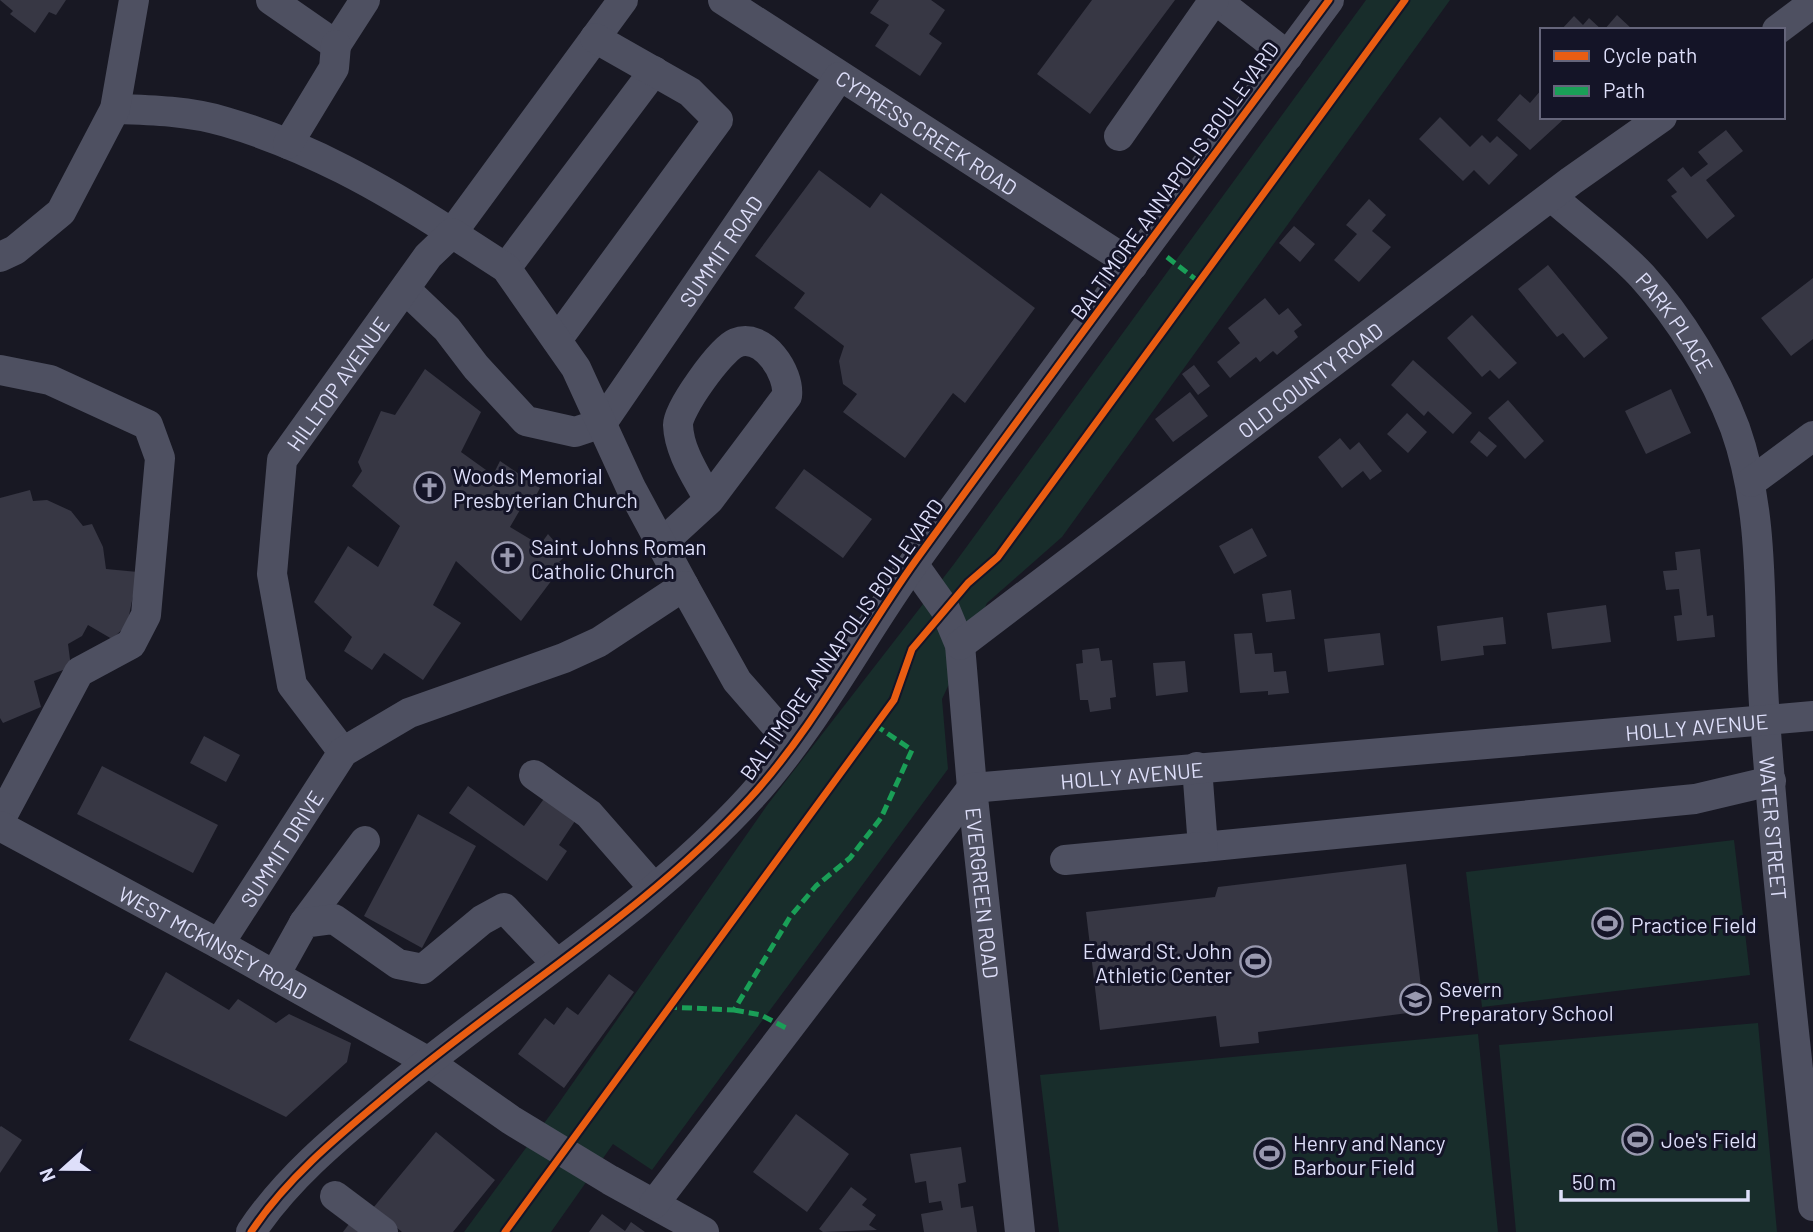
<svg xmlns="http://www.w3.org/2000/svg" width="1813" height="1232" font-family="Barlow,sans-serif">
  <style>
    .green { fill: #182d2b }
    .building { fill: #373744 }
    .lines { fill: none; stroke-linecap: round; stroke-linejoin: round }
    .minor { stroke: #4e5061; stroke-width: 30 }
    .quiet { stroke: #1a9f57; stroke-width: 5; stroke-dasharray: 10 5; stroke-linecap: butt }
    .cycleway-casing { stroke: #141427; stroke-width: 11 }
    .cycleway { stroke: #e95d12; stroke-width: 7 }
    .labels { text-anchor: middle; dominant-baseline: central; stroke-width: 6; stroke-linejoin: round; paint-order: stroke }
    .street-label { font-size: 21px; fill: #dedffa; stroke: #141427 }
    .poi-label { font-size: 21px; fill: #dedffa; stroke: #141427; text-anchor: start }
  </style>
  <rect width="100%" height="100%" fill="#181823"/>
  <!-- green -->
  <path class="green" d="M 1366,0 L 1450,0 L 1062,537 L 987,603 L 942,699 L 948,769 L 652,1170 L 613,1144 L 551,1232 L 464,1232 L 556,1107 L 768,804 L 954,564 Z
    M 1734,840 L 1750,975 L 1482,1007 L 1466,872 Z
    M 1758,1023 L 1777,1232 L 1516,1232 L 1499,1045 Z
    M 1478,1034 L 1498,1232 L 1059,1232 L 1040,1075 Z"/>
  <!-- building -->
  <path class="building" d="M 0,0 L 66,0 L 56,15 L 49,12 L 35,33 L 10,14 L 13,11 Z
    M 879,0 L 931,0 L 945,10 L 929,34 L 942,43 L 920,76 L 875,46 L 889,25 L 870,13 Z
    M 1092,0 L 1175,0 L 1090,114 L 1037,74 Z
    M 1617,15 L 1633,30 L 1604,30 Z
    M 1574,16 L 1583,25 L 1589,18 L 1602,30 L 1561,30 Z
    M 1542,89 L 1542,117 L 1566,117 L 1530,150 L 1497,120 L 1520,94 L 1530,103 Z
    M 1440,117 L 1470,147 L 1482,135 L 1490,143 L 1497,136 L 1518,155 L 1489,185 L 1474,170 L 1463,181 L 1419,139 Z
    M 1726,130 L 1743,151 L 1706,180 L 1735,216 L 1707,239 L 1671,196 L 1677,192 L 1667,180 L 1683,167 L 1691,177 L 1708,164 L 1698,152 Z
    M 819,170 L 870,208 L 881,193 L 1035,308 L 965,403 L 953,393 L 905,458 L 843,412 L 857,394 L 843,384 L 839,361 L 844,346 L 794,308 L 805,293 L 755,256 Z
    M 1369,199 L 1386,215 L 1372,231 L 1391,247 L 1359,282 L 1334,260 L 1357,234 L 1346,225 Z
    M 1294,226 L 1315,244 L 1300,262 L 1279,243 Z
    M 1548,265 L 1608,338 L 1584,358 L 1563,333 L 1557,337 L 1518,289 Z
    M 1813,278 L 1813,339 L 1791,356 L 1761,318 Z
    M 1265,298 L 1279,315 L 1288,308 L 1302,325 L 1294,331 L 1298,337 L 1277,355 L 1273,351 L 1260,362 L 1256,357 L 1230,378 L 1217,362 L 1240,343 L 1228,328 Z
    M 1472,315 L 1517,363 L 1499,379 L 1490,370 L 1482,377 L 1447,338 Z
    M 1413,360 L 1472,413 L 1453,434 L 1428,411 L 1424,416 L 1391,385 Z
    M 1194,365 L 1210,386 L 1198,395 L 1182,374 Z
    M 425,369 L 481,412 L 461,452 L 493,475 L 500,461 L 540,488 L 531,505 L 524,503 L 510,527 L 540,545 L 548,534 L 566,555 L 559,562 L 564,564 L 521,621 L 456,561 L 433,605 L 461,623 L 423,680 L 384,653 L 372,670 L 344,651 L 352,637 L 314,602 L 348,546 L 378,567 L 400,526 L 352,486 L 362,471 L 358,462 L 381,411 L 395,415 Z
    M 1671,389 L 1691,433 L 1646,454 L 1625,411 Z
    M 1190,392 L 1208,416 L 1173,442 L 1155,419 Z
    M 1508,400 L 1544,441 L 1525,459 L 1488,418 Z
    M 1407,413 L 1427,432 L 1408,453 L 1387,434 Z
    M 1479,431 L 1497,446 L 1487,457 L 1470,442 Z
    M 1340,438 L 1350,450 L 1359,442 L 1382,471 L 1370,480 L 1363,471 L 1342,488 L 1318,457 Z
    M 804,469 L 872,519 L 843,558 L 775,508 Z
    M 30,490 L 33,501 L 47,500 L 71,511 L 83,526 L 92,524 L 103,547 L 106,569 L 138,572 L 127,625 L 112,639 L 88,625 L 82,636 L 68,644 L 71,667 L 34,681 L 41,707 L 3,723 L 0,718 L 0,498 Z
    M 1252,528 L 1267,556 L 1234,574 L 1219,546 Z
    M 1700,549 L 1707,616 L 1713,615 L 1715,637 L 1677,641 L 1674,616 L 1682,615 L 1679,589 L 1666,590 L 1663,571 L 1677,570 L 1675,552 Z
    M 1291,590 L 1295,619 L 1266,622 L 1262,594 Z
    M 1606,605 L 1611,642 L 1552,649 L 1547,613 Z
    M 1503,617 L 1506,644 L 1483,646 L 1484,655 L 1441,661 L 1437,626 Z
    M 1252,633 L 1255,654 L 1272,653 L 1274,672 L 1286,671 L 1289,693 L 1268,695 L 1268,691 L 1240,693 L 1234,634 Z
    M 1380,633 L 1384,665 L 1328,672 L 1324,639 Z
    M 1099,648 L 1101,661 L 1112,660 L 1116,697 L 1110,698 L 1111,709 L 1090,712 L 1088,700 L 1080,700 L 1076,664 L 1083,663 L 1082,650 Z
    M 1185,661 L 1188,692 L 1156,696 L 1153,663 Z
    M 204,736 L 240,755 L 226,782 L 190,763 Z
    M 102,766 L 218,825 L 193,873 L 77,814 Z
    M 468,786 L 524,826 L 546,796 L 577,818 L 559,845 L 567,851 L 547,881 L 449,813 Z
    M 418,814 L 476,846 L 422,948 L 364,916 Z
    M 1406,864 L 1424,1011 L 1258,1032 L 1259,1043 L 1220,1047 L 1216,1016 L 1100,1030 L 1086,912 L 1215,897 L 1218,887 Z
    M 166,972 L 229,1010 L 238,999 L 276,1023 L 289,1014 L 351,1043 L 347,1062 L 286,1117 L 129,1040 Z
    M 609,974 L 634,992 L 564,1088 L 518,1054 L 545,1018 L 554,1025 L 567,1007 L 578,1015 Z
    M 796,1114 L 849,1154 L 807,1212 L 753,1172 Z
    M 1,1126 L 22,1140 L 0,1173 L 0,1127 Z
    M 436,1132 L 495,1180 L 453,1232 L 402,1232 L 373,1208 Z
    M 961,1147 L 966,1182 L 958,1184 L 961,1208 L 973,1206 L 977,1232 L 924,1232 L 921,1214 L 943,1210 L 941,1201 L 929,1203 L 926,1181 L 915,1183 L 910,1154 Z
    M 851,1187 L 867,1199 L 862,1205 L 876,1215 L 869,1225 L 877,1230 L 823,1232 L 819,1229 Z
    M 602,1214 L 625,1231 L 631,1222 L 645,1232 L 589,1232 Z
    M 355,1216 L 376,1232 L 343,1232 Z"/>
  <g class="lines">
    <!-- minor -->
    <g class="minor">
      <path d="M 271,0 L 336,45 L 365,0"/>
      <path id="s1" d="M 723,0 L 1133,265"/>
      <path d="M 1216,0 L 1288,56"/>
      <path d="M 1777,30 L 1813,3"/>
      <path d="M 115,109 C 152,110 190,111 226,122 C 308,146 381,187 452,233 L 623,0"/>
      <path d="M 1119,136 L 1214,0"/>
      <path d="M 288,144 L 334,68 L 336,45"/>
      <path id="s2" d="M 1552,197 C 1581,223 1615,247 1642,276 C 1681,319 1714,373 1735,428 C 1768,521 1757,622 1765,719 C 1777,881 1795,1044 1813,1206"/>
      <path d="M 0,257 L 15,250 L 61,212 L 115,109 L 134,0"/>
      <path d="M 506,268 L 654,71"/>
      <path id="s3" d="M 405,289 L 447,329 L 476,367 L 526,421 L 575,432 L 602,423 L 839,77"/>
      <path d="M 557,340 L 718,120 L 690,92 L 595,38"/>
      <path d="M 0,370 L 50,380 L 148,425 L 160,458 L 146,615 L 131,644 L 79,672 L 0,820"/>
      <path d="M 1751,482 L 1813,436"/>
      <path d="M 661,544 L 709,500 L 787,396 C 790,373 763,332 736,343 C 721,349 677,410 678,425 C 679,452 697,477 709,500"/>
      <path id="s4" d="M 913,564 L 945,609 L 960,645 L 972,788 L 1020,1232"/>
      <path id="s5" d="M 960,645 L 1571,181 L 1662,117"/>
      <path id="s6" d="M 343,752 L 292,685 L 272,574 L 282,460 L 428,256 L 452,233 L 506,268 L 576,368 L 631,488 L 684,586"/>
      <path d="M 1197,767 L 1203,847 L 1695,799 L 1771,781"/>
      <path d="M 534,775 L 589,814 L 653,887"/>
      <path id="s7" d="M 0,826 L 219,944 L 427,1061 L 511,1120 L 610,1180 L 704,1232"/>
      <path d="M 1065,860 L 1203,847"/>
      <path d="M 304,923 L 365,841"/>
      <path id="s8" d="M 219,944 L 343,752 L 409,713 L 564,658 L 599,642 L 684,586 L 737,681 L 792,744"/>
      <path d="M 275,975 L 304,923 L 334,919 L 398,964 L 423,969 L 482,920 L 504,908 L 556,963"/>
      <path d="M 335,1196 L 383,1232"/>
      <path id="s9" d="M 654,1204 L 972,788 L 1813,716"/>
      <path d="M 251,1232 C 286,1179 337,1137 385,1097 C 504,996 644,914 750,798 C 815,727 860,638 916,560 C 1052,372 1191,186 1329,0"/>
    </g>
    <!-- quiet -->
    <path class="quiet" d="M 1167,257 L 1199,282
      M 667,1007 L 734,1010 L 790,917 L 816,886 L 850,858 L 881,818 L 912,750 L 875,725
      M 734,1010 L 761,1015 L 788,1029"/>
    <defs>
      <path id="cycleway" d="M 251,1232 C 286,1179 337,1137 385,1097 C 504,996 644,914 750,798 C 815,727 860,638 916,560 C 1052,372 1191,186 1329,0
        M 505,1232 L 894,700 L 912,649 L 968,583 L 998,557 L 1405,0"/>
    </defs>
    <!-- cycleway casing -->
    <use href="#cycleway" class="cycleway-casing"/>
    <!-- cycleway -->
    <use href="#cycleway" class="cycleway"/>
  </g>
  <!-- icons -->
  <defs>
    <symbol id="church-ring" viewBox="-11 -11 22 22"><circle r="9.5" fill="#141427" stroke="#9999af" stroke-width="1.5"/><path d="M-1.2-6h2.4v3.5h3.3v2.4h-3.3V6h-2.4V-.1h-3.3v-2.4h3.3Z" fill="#9999af"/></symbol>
    <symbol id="stadium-ring" viewBox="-11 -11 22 22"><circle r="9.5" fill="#141427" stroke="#9999af" stroke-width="1.5"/><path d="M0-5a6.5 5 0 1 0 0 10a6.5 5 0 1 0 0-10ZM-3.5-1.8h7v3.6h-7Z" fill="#9999af"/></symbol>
    <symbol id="school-ring" viewBox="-11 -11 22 22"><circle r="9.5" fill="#141427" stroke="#9999af" stroke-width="1.5"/><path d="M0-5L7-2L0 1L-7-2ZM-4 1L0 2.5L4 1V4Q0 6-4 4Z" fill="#9999af"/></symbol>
  </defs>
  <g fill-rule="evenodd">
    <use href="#church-ring" x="412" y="470" width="35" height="35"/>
    <use href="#church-ring" x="490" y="540" width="35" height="35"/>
    <use href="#stadium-ring" x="1590" y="906" width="35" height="35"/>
    <use href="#stadium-ring" x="1238" y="944" width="35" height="35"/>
    <use href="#school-ring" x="1398" y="982" width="35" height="35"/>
    <use href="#stadium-ring" x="1620" y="1122" width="35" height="35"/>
    <use href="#stadium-ring" x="1252" y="1136" width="35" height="35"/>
  </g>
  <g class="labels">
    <!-- street labels -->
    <g class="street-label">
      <text stroke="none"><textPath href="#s1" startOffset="243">CYPRESS CREEK ROAD</textPath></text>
      <text transform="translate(1174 180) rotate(-54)">BALTIMORE ANNAPOLIS BOULEVARD</text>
      <text stroke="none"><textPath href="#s3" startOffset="467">SUMMIT ROAD</textPath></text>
      <text stroke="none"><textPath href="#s2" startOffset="177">PARK PLACE</textPath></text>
      <text stroke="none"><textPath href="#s5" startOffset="439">OLD COUNTY ROAD</textPath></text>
      <text stroke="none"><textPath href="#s6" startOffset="406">HILLTOP AVENUE</textPath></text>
      <text transform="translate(841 639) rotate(-55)">BALTIMORE ANNAPOLIS BOULEVARD</text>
      <text stroke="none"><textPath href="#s9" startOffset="1251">HOLLY AVENUE</textPath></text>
      <text stroke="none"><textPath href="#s9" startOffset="684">HOLLY AVENUE</textPath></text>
      <text stroke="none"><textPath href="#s2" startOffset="702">WATER STREET</textPath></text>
      <text stroke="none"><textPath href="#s8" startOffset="114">SUMMIT DRIVE</textPath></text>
      <text stroke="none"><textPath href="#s4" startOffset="343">EVERGREEN ROAD</textPath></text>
      <text stroke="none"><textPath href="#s7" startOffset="243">WEST MCKINSEY ROAD</textPath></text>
    </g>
    <!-- poi labels -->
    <g class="poi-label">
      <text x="453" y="475">Woods Memorial<tspan x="453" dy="24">Presbyterian Church</tspan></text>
      <text x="531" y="546">Saint Johns Roman<tspan x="531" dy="24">Catholic Church</tspan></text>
      <text x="1631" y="924">Practice Field</text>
      <text x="1232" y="950" text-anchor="end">Edward St. John<tspan x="1232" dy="24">Athletic Center</tspan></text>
      <text x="1439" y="988">Severn<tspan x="1439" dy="24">Preparatory School</tspan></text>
      <text x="1661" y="1139">Joe's Field</text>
      <text x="1293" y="1142">Henry and Nancy<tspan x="1293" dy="24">Barbour Field</tspan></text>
    </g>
  </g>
  <!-- legend -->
  <rect x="1540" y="28" width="245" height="91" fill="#141427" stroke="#65657b" stroke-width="2"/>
  <rect x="1554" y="51" width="35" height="10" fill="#e95d12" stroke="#65657b" stroke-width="2"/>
  <text x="1603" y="63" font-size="21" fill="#dedffa">Cycle path</text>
  <rect x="1554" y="86" width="35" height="10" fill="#1a9f57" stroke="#65657b" stroke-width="2"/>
  <text x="1603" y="98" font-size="21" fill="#dedffa">Path</text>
  <!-- north arrow -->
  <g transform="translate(63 1169) rotate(249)" stroke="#141427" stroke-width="5" paint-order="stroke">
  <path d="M0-5L12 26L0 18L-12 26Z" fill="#dedffa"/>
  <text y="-10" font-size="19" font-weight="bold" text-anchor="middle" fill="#dedffa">N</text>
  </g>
  <!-- scale -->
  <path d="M1561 1190v10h187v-10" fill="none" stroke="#dedffa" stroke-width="3.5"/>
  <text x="1572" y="1190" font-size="21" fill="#dedffa" stroke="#141427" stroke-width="5" paint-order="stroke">50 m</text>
</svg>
